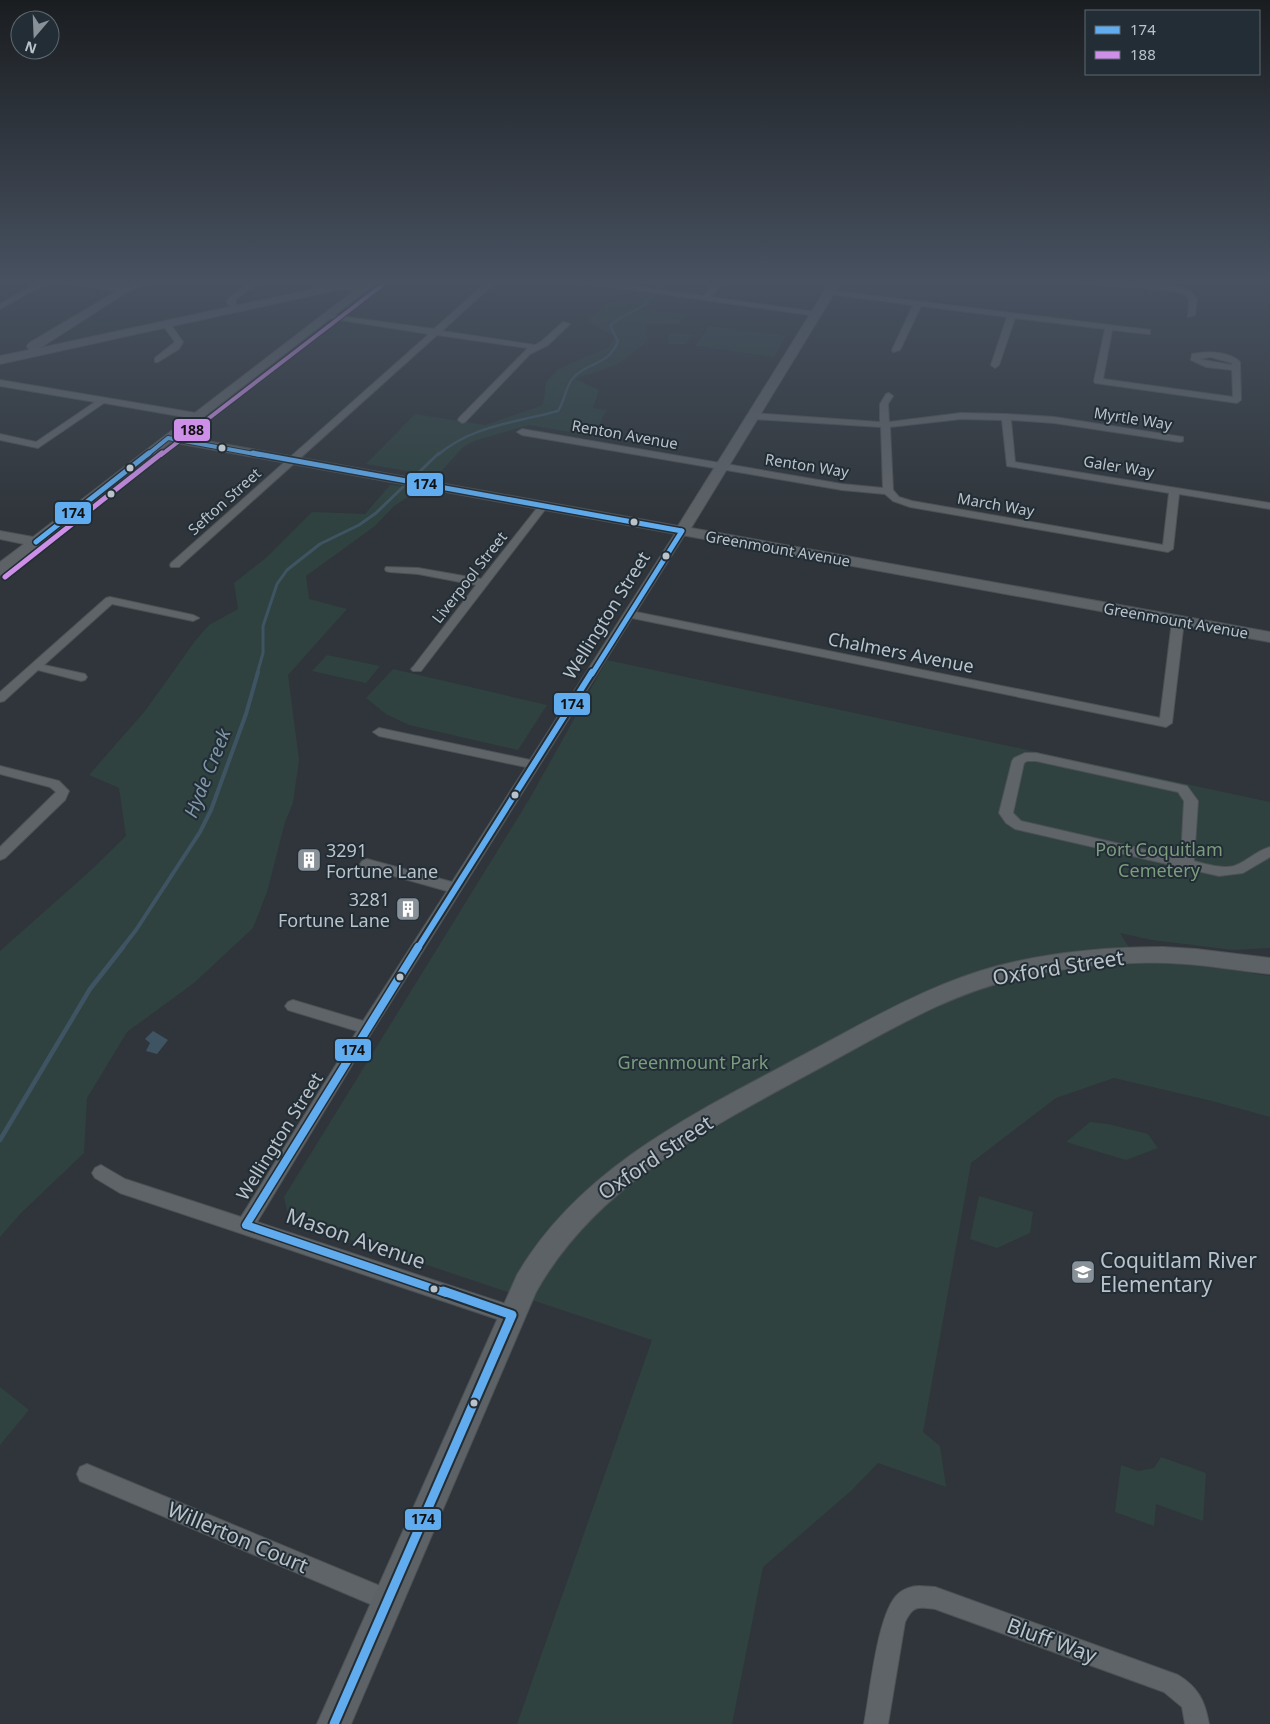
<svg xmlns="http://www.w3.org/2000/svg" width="1270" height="1724" font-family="'Noto Sans',sans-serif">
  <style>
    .green { fill: #2f4240 }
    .water { fill: #3f5462 }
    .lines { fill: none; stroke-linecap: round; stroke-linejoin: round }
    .stream-far3 { stroke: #3f5462; stroke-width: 2.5 }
    .stream-far2 { stroke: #3f5462; stroke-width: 3 }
    .stream-far1 { stroke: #3f5462; stroke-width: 4 }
    .stream { stroke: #3f5462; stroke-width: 4.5 }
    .street-casing { stroke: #4c5155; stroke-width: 2 }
    .secondary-casing { stroke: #4c5155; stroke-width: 2 }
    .street { fill: #5f6468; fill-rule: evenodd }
    .secondary { fill: #5d6267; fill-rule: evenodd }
    .bus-1-far4-casing { stroke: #222d35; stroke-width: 6 }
    .bus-1-far3-casing { stroke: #222d35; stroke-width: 8 }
    .bus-1-far2-casing { stroke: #222d35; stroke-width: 10 }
    .bus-1-far1-casing { stroke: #222d35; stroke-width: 11 }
    .bus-1-casing { stroke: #222d35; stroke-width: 13 }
    .bus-2-far1-casing { stroke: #222d35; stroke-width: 6 }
    .bus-2-casing { stroke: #222d35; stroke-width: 8 }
    .bus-1-far4 { stroke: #60acee; stroke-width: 4 }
    .bus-1-far3 { stroke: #60acee; stroke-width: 5 }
    .bus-1-far2 { stroke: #60acee; stroke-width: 6 }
    .bus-1-far1 { stroke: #60acee; stroke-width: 8 }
    .bus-1 { stroke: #60acee; stroke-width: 9 }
    .bus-2-far1 { stroke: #ce8fe9; stroke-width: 4 }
    .bus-2 { stroke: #ce8fe9; stroke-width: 5 }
    .bus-dot { fill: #bac3ca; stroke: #222d35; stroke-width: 2 }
    .labels { text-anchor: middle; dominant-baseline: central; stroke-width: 4; stroke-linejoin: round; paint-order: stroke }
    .far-street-label { font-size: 15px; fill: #bac3ca; stroke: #222d35 }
    .street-label { font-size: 18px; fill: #bac3ca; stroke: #222d35 }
    .park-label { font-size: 18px; fill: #7b9d7e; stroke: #222d35 }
    .poi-label { font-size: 18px; fill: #bac3ca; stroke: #222d35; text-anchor: start }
    .water-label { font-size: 19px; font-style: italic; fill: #7f97a9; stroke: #222d35 }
    .near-street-label { font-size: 21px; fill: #bac3ca; stroke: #222d35 }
    .near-poi-label { font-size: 21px; fill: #bac3ca; stroke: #222d35; text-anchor: start }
    .line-badge { stroke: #222d35; stroke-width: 2 }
    .pale-badge-label { font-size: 14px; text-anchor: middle; font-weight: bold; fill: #111 }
  </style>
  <rect width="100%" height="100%" fill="#2f353a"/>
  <!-- green -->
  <path class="green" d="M 644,292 L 663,295 L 643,309 L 650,311 L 687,314 L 679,324 L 646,325 L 647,342 C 637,348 630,356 621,362 C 608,370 591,372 576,379 L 599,390 L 593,408 L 607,410 L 602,418 L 597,437 L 529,425 L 474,441 L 462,448 L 437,476 L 366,464 L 415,414 L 485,425 L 543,405 L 546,382 L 558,369 L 608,348 L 614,337 L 588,321 L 605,305 Z
    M 709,326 L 786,336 L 774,357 L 695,346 Z
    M 672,333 L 693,335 L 686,344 L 669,344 L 667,336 Z
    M 390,485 L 422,488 L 394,506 L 375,526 L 306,576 L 309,599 L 347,609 L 288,675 L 299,760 L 293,803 L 285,822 L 267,892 L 253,928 L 194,983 L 127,1032 L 87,1098 L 84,1153 L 21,1213 L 0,1237 L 0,951 L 89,872 L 126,836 L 119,788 L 89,775 L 145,711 L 195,641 L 209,625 L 238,609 L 234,583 L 267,557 L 312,512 L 365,514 Z
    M 327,655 L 380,666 L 366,683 L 312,671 Z
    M 607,660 L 1270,802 L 1270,948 L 1233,950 L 1152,940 L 1120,933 L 1138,962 C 1183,962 1226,969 1270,976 L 1270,1117 L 1212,1101 L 1114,1078 L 1056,1098 L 971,1163 L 923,1432 L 940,1446 L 946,1487 L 878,1463 L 852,1490 L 763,1567 L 732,1724 L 517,1724 L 652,1340 L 289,1219 L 284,1197 L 530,798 Z
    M 393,669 L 547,705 L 518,750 L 409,725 L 386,714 L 366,698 Z
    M 1090,1122 L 1108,1124 L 1148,1134 L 1158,1148 L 1126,1160 L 1066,1142 Z
    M 979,1196 L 1033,1212 L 1030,1233 L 997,1248 L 970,1239 Z
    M 0,1387 L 29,1410 L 0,1445 Z
    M 1161,1457 L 1206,1473 L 1203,1521 L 1156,1504 L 1154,1526 L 1115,1512 L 1121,1465 L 1138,1471 L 1154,1468 Z"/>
  <!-- water -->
  <path class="water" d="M 153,1031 L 168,1040 L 157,1054 L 146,1051 L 150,1043 L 145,1039 Z"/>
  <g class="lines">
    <!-- stream-far3 -->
    <path class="stream-far3" d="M 657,289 L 663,279
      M 438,455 C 471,426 517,422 558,411 C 565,401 565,387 573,378 C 588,361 608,367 618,341 L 610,326 C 621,313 645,311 652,295"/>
    <!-- stream-far2 -->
    <path class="stream-far2" d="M 415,476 L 439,453
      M 257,674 L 263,653 L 263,626 L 277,584 L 287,570 L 320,544 L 359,525 L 376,513 L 403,487"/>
    <!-- stream-far1 -->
    <path class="stream-far1" d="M 122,948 L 136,930 L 200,832 L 211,810 L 246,714 L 258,672"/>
    <!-- stream -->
    <path class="stream" d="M 0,1140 L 90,989 L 123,947"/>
    <defs>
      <path id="street" d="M 44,279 L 54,279 L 0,309 L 0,304 Z
        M 145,279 L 156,279 L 130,291 L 123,289 Z
        M 254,279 L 263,279 L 236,299 L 235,302 L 240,309 L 233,311 L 227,302 L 229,298 Z
        M 490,279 L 499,279 L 442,331 L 535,345 L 542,341 L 563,322 L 570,324 L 548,345 L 530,354 L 465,422 L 462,423 L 458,420 L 459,418 L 528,348 L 437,335 L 179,567 L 171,567 L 170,565 L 171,563 L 429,334 L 328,318 L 325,318 L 325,314 L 434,329 Z
        M 558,279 L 580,279 L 704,296 L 717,279 L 725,279 L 711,297 L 816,312 L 820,314 L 816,316 Z
        M 1065,279 L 1096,279 L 1179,287 L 1191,291 L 1197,299 L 1195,315 L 1188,317 L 1189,299 L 1185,295 L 1175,291 L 1069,281 Z
        M 827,290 L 1150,330 L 1150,334 L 1147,334 L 1112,330 L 1103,379 L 1233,397 L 1232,370 L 1206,367 L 1191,360 L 1192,354 C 1207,351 1229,351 1240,362 L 1241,400 L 1237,403 L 1095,383 L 1094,381 L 1105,329 L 1015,318 L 999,365 L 995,368 L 991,365 L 1007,317 L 921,306 L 900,350 L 893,352 L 892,350 L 913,305 L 830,294 L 826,292 ZM 1210,357 L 1232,363 L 1232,365 L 1199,359 Z
        M 163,322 L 169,322 L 183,342 L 179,349 L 158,362 L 155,362 L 155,358 L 175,342 L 162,324 Z
        M 0,380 L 196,413 L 200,416 L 196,419 L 104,403 L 38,448 L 0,440 L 0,434 L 36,442 L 95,402 L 0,386 Z
        M 889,393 L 893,396 L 888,404 L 889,422 L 961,413 L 1006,414 L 1054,417 L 1183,437 L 1183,441 L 1180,442 L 1054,423 L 1011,420 L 1015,462 L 1270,503 L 1270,509 L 1179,494 L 1173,549 L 1168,552 L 910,507 L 893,501 L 885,494 L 842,490 L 522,435 L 517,432 L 522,429 L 842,484 L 883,488 L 881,427 L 753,419 L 749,416 L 753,413 L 880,422 L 880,404 L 886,394 ZM 961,419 L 1002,420 L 1007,466 L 1169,493 L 1163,545 L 912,501 L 899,497 L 893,490 L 890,427 Z
        M 544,502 L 547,503 L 547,507 L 421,671 L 413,671 L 411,669 L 413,667 L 476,585 L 418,574 L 390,572 L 386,571 L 385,569 L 386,567 L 418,568 L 481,579 L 541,503 Z
        M 682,528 L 687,531 L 636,612 L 1160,718 L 1172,621 L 1174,619 L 1182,619 L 1184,621 L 1172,723 L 1166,727 L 632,618 L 372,1032 L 257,1222 L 512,1306 L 519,1309 L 521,1315 L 519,1321 L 512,1324 L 120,1193 L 95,1178 L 92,1173 L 95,1168 L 101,1165 L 125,1179 L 241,1217 L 357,1031 L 288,1010 L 285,1006 L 288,1002 L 293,1000 L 363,1021 L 447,891 L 362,867 L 360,864 L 362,861 L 367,859 L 452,882 L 526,767 L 379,736 L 373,732 L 379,728 L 530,760 L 678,529 Z
        M 110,597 L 193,615 L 199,618 L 193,621 L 112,604 L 44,665 L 85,674 L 87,677 L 85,680 L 81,681 L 38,670 L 4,701 L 0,702 L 0,692 L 106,598 Z
        M 1025,753 L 1036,753 L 1187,786 L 1198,801 L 1194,861 C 1206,864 1222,869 1234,866 C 1246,862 1256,851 1270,847 L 1270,857 L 1243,873 L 1219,876 L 1015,829 L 1006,823 L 999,813 L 1012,761 L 1014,758 ZM 1027,761 L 1036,761 L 1178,792 L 1184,801 L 1181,858 L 1021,821 L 1013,813 L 1024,763 Z
        M 0,766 L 59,781 L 69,791 L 65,800 L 5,858 L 0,860 L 0,847 L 56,792 L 50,787 L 0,774 Z
        M 87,1464 L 397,1593 L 400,1601 L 397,1609 L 389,1612 L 80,1481 L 77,1474 L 80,1467 Z
        M 919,1586 L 935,1587 L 1178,1675 C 1198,1687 1205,1701 1209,1724 L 1185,1724 L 1182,1707 L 1164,1692 L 935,1609 C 918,1607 913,1605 905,1622 L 888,1724 L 864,1724 C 870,1695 877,1613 898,1594 C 903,1589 912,1586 919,1586 Z"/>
      <path id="secondary" d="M 58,279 L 86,279 L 127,286 L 132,289 L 40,348 L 341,283 L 363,284 L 369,279 L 381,279 L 179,436 L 678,526 L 832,279 L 843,279 L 691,528 L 1270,632 L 1270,642 L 171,442 L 5,573 L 0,575 L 0,562 L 24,544 L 0,539 L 0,531 L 33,537 L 355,290 L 341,289 L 0,364 L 0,356 L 29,350 L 27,346 L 29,343 L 117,291 L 63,282 Z
        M 1163,947 L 1196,949 L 1270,958 L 1270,974 C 1242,971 1214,966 1186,964 C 1132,960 1076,965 1023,977 C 952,992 890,1030 827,1064 C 719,1123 598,1181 536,1292 L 351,1724 L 317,1724 L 517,1275 C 581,1165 701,1110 809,1052 C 865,1022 920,990 980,971 C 1039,953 1101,947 1163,947 Z"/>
    </defs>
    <!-- street casing -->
    <use href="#street" class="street-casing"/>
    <!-- secondary casing -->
    <use href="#secondary" class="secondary-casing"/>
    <!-- street -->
    <use href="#street" class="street"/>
    <!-- secondary -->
    <use href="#secondary" class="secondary"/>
    <defs>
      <path id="bus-1-far4" d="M 168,438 L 260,455
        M 147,455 L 168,438"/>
      <path id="bus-1-far3" d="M 253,453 L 682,531
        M 36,542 L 149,453
        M 592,674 L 682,531"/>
      <path id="bus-1-far2" d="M 418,948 L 592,672"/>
      <path id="bus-1-far1" d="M 246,1225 L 418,947
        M 246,1225 L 446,1293"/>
      <path id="bus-1" d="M 443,1291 L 512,1315
        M 334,1724 L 512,1315"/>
      <path id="bus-2-far1" d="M 161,455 L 381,286"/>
      <path id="bus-2" d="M 5,577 L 162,453"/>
    </defs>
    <!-- bus-1-far4 casing -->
    <use href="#bus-1-far4" class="bus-1-far4-casing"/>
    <!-- bus-1-far3 casing -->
    <use href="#bus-1-far3" class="bus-1-far3-casing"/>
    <!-- bus-1-far2 casing -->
    <use href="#bus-1-far2" class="bus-1-far2-casing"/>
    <!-- bus-1-far1 casing -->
    <use href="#bus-1-far1" class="bus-1-far1-casing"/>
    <!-- bus-1 casing -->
    <use href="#bus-1" class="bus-1-casing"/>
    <!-- bus-2-far1 casing -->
    <use href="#bus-2-far1" class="bus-2-far1-casing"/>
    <!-- bus-2 casing -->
    <use href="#bus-2" class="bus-2-casing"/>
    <!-- bus-1-far4 -->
    <use href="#bus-1-far4" class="bus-1-far4"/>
    <!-- bus-1-far3 -->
    <use href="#bus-1-far3" class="bus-1-far3"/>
    <!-- bus-1-far2 -->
    <use href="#bus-1-far2" class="bus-1-far2"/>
    <!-- bus-1-far1 -->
    <use href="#bus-1-far1" class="bus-1-far1"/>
    <!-- bus-1 -->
    <use href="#bus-1" class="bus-1"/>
    <!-- bus-2-far1 -->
    <use href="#bus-2-far1" class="bus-2-far1"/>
    <!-- bus-2 -->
    <use href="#bus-2" class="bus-2"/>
  </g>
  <!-- sky -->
  <linearGradient id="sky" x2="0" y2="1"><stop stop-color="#1a1d20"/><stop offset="0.54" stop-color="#475160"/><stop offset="1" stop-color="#475160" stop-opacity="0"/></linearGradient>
  <rect width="1270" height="521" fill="url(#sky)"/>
  <!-- icons -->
  <defs>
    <symbol id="building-square" viewBox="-11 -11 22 22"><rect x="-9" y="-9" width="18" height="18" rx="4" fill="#899198" stroke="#222d35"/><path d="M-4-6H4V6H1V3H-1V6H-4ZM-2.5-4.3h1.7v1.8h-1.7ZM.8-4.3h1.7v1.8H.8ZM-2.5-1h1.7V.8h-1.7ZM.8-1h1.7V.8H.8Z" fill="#fff"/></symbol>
    <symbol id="school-square" viewBox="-11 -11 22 22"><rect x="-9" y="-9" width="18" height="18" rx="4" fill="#899198" stroke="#222d35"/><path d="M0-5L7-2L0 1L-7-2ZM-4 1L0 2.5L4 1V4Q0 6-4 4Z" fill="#fff"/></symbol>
  </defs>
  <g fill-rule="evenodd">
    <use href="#building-square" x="295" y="846" width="28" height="28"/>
    <use href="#building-square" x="394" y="895" width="28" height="28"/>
    <use href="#school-square" x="1069" y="1258" width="28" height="28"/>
  </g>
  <!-- markers -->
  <g class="bus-dot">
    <circle cx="222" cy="448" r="4.5"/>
    <circle cx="130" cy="468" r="4.5"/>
    <circle cx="111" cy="494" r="4.5"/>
    <circle cx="634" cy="522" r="4.5"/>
    <circle cx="666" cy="556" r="4.5"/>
    <circle cx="515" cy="795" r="4.5"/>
    <circle cx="400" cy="977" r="4.5"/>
    <circle cx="434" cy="1289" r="4.5"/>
    <circle cx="474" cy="1403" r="4.5"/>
  </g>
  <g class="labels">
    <!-- far-street labels -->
    <g class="far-street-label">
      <text transform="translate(1133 418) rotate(9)">Myrtle Way</text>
      <text transform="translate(625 434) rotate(10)">Renton Avenue</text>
      <text transform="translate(807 465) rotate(9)">Renton Way</text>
      <text transform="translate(1119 466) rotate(9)">Galer Way</text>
      <text transform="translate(224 501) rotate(-42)">Sefton Street</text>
      <text transform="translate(996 504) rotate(10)">March Way</text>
      <text transform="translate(778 548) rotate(10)">Greenmount Avenue</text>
      <text transform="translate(469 577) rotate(-52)">Liverpool Street</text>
      <text transform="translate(1176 620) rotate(10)">Greenmount Avenue</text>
    </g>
    <!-- street labels -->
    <g class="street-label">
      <text transform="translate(606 615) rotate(-58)">Wellington Street</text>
      <text transform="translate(901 652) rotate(11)">Chalmers Avenue</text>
      <text transform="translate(279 1136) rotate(-58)">Wellington Street</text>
    </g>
    <!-- park labels -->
    <g class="park-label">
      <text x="1159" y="849">Port Coquitlam<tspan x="1159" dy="21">Cemetery</tspan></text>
      <text x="693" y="1062">Greenmount Park</text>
    </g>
    <!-- poi labels -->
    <g class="poi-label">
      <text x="326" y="850">3291<tspan x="326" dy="21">Fortune Lane</tspan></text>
      <text x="390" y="899" text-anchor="end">3281<tspan x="390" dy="21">Fortune Lane</tspan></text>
    </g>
    <!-- water labels -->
    <g class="water-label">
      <text transform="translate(207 773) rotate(-68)">Hyde Creek</text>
    </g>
    <!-- near-street labels -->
    <g class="near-street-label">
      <text transform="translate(1058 967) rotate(-9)">Oxford Street</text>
      <text transform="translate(655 1157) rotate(-34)">Oxford Street</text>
      <text transform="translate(356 1238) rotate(19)">Mason Avenue</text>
      <text transform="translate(238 1537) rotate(23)">Willerton Court</text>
      <text transform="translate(1052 1640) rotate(20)">Bluff Way</text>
    </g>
    <!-- near-poi labels -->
    <g class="near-poi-label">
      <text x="1100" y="1260">Coquitlam River<tspan x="1100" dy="24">Elementary</tspan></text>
    </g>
  </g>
  <g class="line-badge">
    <rect x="173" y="418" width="38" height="24" rx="5" fill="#ce8fe9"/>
    <rect x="406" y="472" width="38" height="25" rx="5" fill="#60acee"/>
    <rect x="54" y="501" width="38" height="24" rx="5" fill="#60acee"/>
    <rect x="553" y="692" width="38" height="24" rx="5" fill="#60acee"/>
    <rect x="334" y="1038" width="38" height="24" rx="5" fill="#60acee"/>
    <rect x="404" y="1508" width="38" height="23" rx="5" fill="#60acee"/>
  </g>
  <g class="pale-badge-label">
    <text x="192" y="435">188</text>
    <text x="425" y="489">174</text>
    <text x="73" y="518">174</text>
    <text x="572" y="709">174</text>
    <text x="353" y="1055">174</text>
    <text x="423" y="1524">174</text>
  </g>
  <!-- legend -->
  <rect x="1085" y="10" width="175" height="65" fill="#222d35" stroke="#5f6971"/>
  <rect x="1095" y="26" width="25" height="8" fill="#60acee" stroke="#5f6971"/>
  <text x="1130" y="35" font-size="15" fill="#bac3ca">174</text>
  <rect x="1095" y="51" width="25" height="8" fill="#ce8fe9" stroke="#5f6971"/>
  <text x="1130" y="60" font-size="15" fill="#bac3ca">188</text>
  <!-- north arrow -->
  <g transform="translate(35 35) rotate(199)"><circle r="24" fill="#222d35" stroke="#5f6971"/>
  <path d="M0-4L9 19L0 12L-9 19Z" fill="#899198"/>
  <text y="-8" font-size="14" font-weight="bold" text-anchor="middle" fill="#bac3ca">N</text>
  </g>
</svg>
